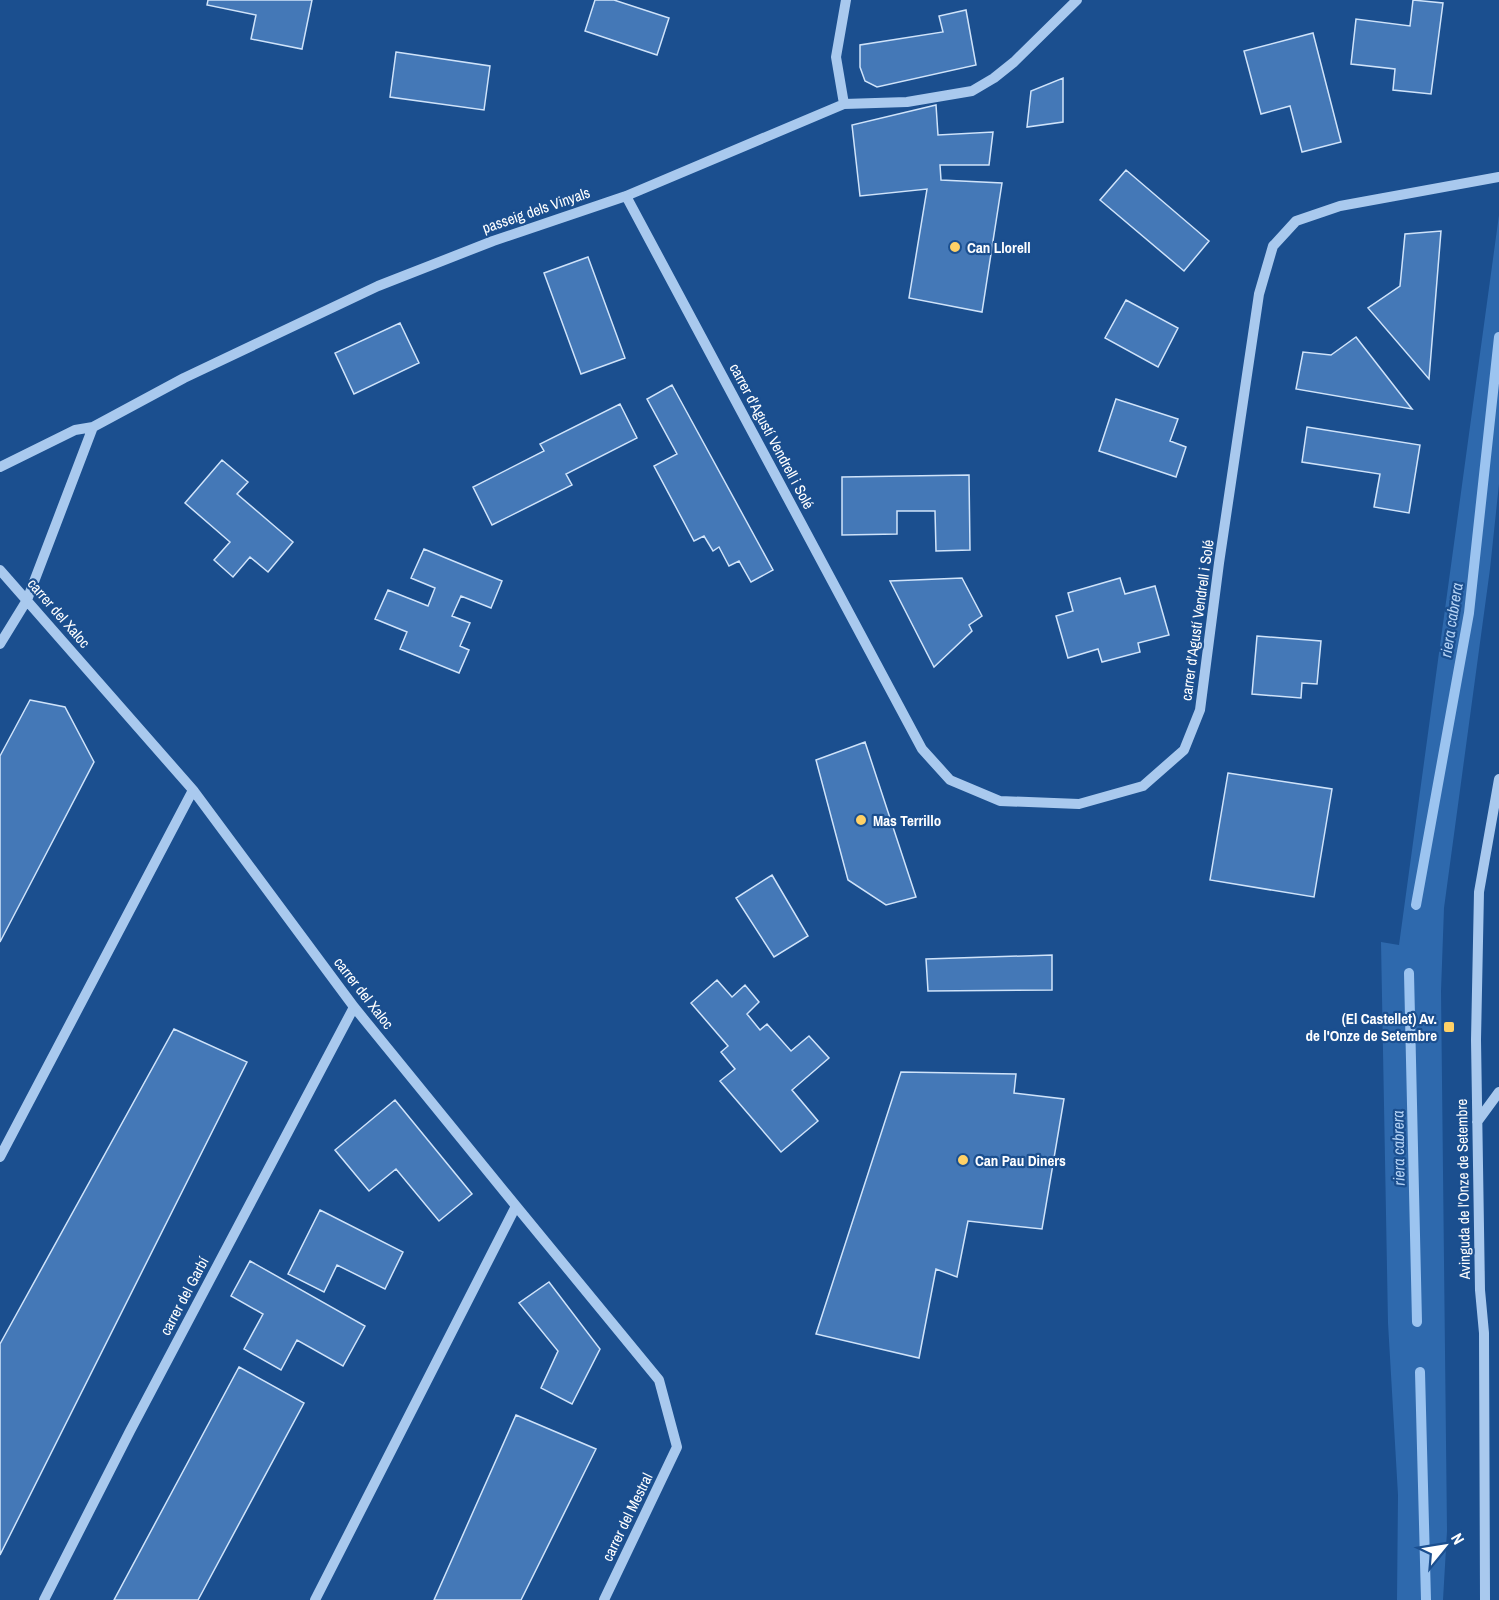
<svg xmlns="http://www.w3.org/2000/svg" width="1499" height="1600" font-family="'Archivo Narrow',sans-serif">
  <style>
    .green { fill: #2e69ad }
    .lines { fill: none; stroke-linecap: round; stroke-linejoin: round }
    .stream { stroke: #9cc4f0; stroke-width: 10 }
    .building { fill: #4478b7; stroke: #cfe3fa; stroke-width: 1.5 }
    .minor { stroke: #a9c9ee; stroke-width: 10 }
    .poi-dot { fill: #ffd166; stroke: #1b4f8f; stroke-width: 2 }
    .labels { text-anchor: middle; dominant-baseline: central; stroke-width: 4.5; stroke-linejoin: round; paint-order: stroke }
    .street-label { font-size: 15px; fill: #fff; stroke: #1b4f8f }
    .poi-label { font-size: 15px; font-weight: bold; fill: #fff; stroke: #1b4f8f; text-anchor: start }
    .water-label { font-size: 16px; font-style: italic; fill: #b5d3f5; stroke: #1b4f8f }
  </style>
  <rect width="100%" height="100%" fill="#1b4f8f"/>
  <!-- green -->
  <path class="green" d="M 1499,215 L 1499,484 L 1490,569 L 1444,908 L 1441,991 L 1447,1531 L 1443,1600 L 1397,1600 L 1398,1495 L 1388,1323 L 1381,942 L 1399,945 Z"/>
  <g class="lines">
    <!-- stream -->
    <path class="stream" d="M 1416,905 L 1469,613 L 1499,337
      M 1409,973 L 1417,1322
      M 1420,1372 L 1426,1600"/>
  </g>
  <!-- building -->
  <path class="building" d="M 208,0 L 312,0 L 302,49 L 251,39 L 256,15 L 207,5 Z
    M 595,0 L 614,0 L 669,18 L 657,55 L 585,31 Z
    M 1413,0 L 1443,3 L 1431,94 L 1393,90 L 1395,69 L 1351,64 L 1356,19 L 1410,26 Z
    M 966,10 L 976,65 L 877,87 L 865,81 L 860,67 L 860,45 L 943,32 L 939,16 Z
    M 1313,33 L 1341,142 L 1302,152 L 1290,106 L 1261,114 L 1244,51 Z
    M 396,52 L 490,66 L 484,110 L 390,97 Z
    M 1063,78 L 1063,122 L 1027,127 L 1031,91 Z
    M 936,105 L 938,135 L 993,132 L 989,165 L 940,165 L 941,180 L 1002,183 L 982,312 L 909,298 L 927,189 L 860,196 L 852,125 Z
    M 1126,170 L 1209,241 L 1184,271 L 1100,200 Z
    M 1441,231 L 1429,379 L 1368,308 L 1400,286 L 1405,234 Z
    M 588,257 L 625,358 L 581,374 L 544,273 Z
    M 1126,300 L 1178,328 L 1158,367 L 1105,338 Z
    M 400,323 L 419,363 L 354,394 L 335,353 Z
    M 1356,337 L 1412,409 L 1296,389 L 1303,352 L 1331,355 Z
    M 672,385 L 773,570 L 751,582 L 739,561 L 729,566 L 719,547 L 713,551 L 704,536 L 694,541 L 654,466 L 677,454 L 647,399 Z
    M 1116,399 L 1178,419 L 1170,441 L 1186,447 L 1176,477 L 1099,451 Z
    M 620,404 L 637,438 L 566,474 L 572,485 L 492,525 L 473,487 L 544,451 L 540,444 Z
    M 1307,427 L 1420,445 L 1409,513 L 1374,507 L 1380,474 L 1302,462 Z
    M 222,460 L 248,482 L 237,494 L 293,542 L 268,572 L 250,557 L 233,577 L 214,560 L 230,542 L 185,503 Z
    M 969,475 L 970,550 L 936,551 L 935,511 L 897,511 L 897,534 L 842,535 L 842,477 Z
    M 424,549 L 502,581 L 491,608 L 461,596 L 452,616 L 470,623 L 460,646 L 469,650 L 459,673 L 400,649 L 407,632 L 375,619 L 388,590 L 428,606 L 435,588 L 411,578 Z
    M 962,578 L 982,616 L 969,625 L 972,631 L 934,667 L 890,581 Z
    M 1120,578 L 1125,594 L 1155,586 L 1169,635 L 1138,643 L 1140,652 L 1102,662 L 1098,649 L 1068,658 L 1056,616 L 1073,611 L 1068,593 Z
    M 1257,636 L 1321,641 L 1317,684 L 1302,683 L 1301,698 L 1252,694 Z
    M 30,700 L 65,707 L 94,762 L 0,942 L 0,756 Z
    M 865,742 L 916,897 L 886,905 L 848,880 L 816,760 Z
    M 1228,773 L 1332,789 L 1314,897 L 1210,880 Z
    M 772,875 L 808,936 L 774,957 L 736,898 Z
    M 1052,955 L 1052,990 L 928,991 L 926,959 Z
    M 717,980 L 732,997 L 745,985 L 759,1002 L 747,1014 L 760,1030 L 767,1024 L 791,1051 L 809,1036 L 829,1058 L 792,1090 L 818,1121 L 781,1152 L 720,1081 L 735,1069 L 721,1052 L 728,1046 L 691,1003 Z
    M 174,1029 L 247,1062 L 0,1555 L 0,1344 Z
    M 901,1072 L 1016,1074 L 1014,1093 L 1064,1099 L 1042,1229 L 968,1221 L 957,1277 L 936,1269 L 919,1358 L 816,1334 Z
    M 395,1100 L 472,1194 L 439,1221 L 396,1169 L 369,1191 L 335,1150 Z
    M 320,1210 L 403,1252 L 385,1289 L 337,1265 L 324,1292 L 288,1274 Z
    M 250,1261 L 365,1326 L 343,1366 L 297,1340 L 281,1370 L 244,1349 L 263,1314 L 231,1296 Z
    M 549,1282 L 600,1349 L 572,1404 L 541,1388 L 558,1351 L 519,1303 Z
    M 239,1367 L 304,1403 L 198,1600 L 114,1600 Z
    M 516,1415 L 596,1449 L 521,1600 L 434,1600 Z"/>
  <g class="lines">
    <!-- minor -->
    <path class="minor" d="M 844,104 L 836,57 L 846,0
      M 626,196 L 922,749 L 950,780 L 1000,801 L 1079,804 L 1143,786 L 1184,750 L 1200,710 L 1219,563 L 1259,294 L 1273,246 L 1296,221 L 1340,206 L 1499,177
      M 0,467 L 75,430 L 93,427 L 184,378 L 378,286 L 493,241 L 626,196 L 844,104 L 907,102 L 972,91 L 994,78 L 1014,62 L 1077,0
      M 0,570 L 193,790 L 354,1007 L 516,1206 L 659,1380 L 677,1447 L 604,1600
      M 0,644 L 27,600 L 93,427
      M 1477,1122 L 1499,1092
      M 0,1157 L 193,790
      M 44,1600 L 130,1431 L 354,1007
      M 315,1600 L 516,1206
      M 1485,1600 L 1484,1333 L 1480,1290 L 1476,1040 L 1479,892 L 1499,779"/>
  </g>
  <!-- markers -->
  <g class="poi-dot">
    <circle cx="955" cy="247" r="6"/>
    <circle cx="861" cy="820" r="6"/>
    <rect x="1443" y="1021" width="12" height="12" rx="3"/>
    <circle cx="963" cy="1160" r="6"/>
  </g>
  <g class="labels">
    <!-- street labels -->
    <g class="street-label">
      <text transform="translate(536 210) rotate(-19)">passeig dels Vinyals</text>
      <text transform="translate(772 436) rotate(62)">carrer d'Agustí Vendrell i Solé</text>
      <text transform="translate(59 613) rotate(49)">carrer del Xaloc</text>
      <text transform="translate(1197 620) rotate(-82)">carrer d'Agustí Vendrell i Solé</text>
      <text transform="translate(364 993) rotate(52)">carrer del Xaloc</text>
      <text transform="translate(1463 1189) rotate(-91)">Avinguda de l'Onze de Setembre</text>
      <text transform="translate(184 1296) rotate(-62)">carrer del Garbí</text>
      <text transform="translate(627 1517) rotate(-64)">carrer del Mestral</text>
    </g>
    <!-- poi labels -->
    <g class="poi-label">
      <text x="967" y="247">Can Llorell</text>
      <text x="873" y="820">Mas Terrillo</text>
      <text x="1437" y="1018" text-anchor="end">(El Castellet) Av.<tspan x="1437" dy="17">de l'Onze de Setembre</tspan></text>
      <text x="975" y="1160">Can Pau Diners</text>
    </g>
    <!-- water labels -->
    <g class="water-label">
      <text transform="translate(1451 620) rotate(-81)">riera cabrera</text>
      <text transform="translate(1398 1148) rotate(-91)">riera cabrera</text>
    </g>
  </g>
  <!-- north arrow -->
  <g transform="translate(1445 1546) rotate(60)" stroke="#1b4f8f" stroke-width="4.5" paint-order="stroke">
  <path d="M0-4.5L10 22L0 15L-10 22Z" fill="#ffffff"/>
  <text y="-9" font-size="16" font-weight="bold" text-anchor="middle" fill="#ffffff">N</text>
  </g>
</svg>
